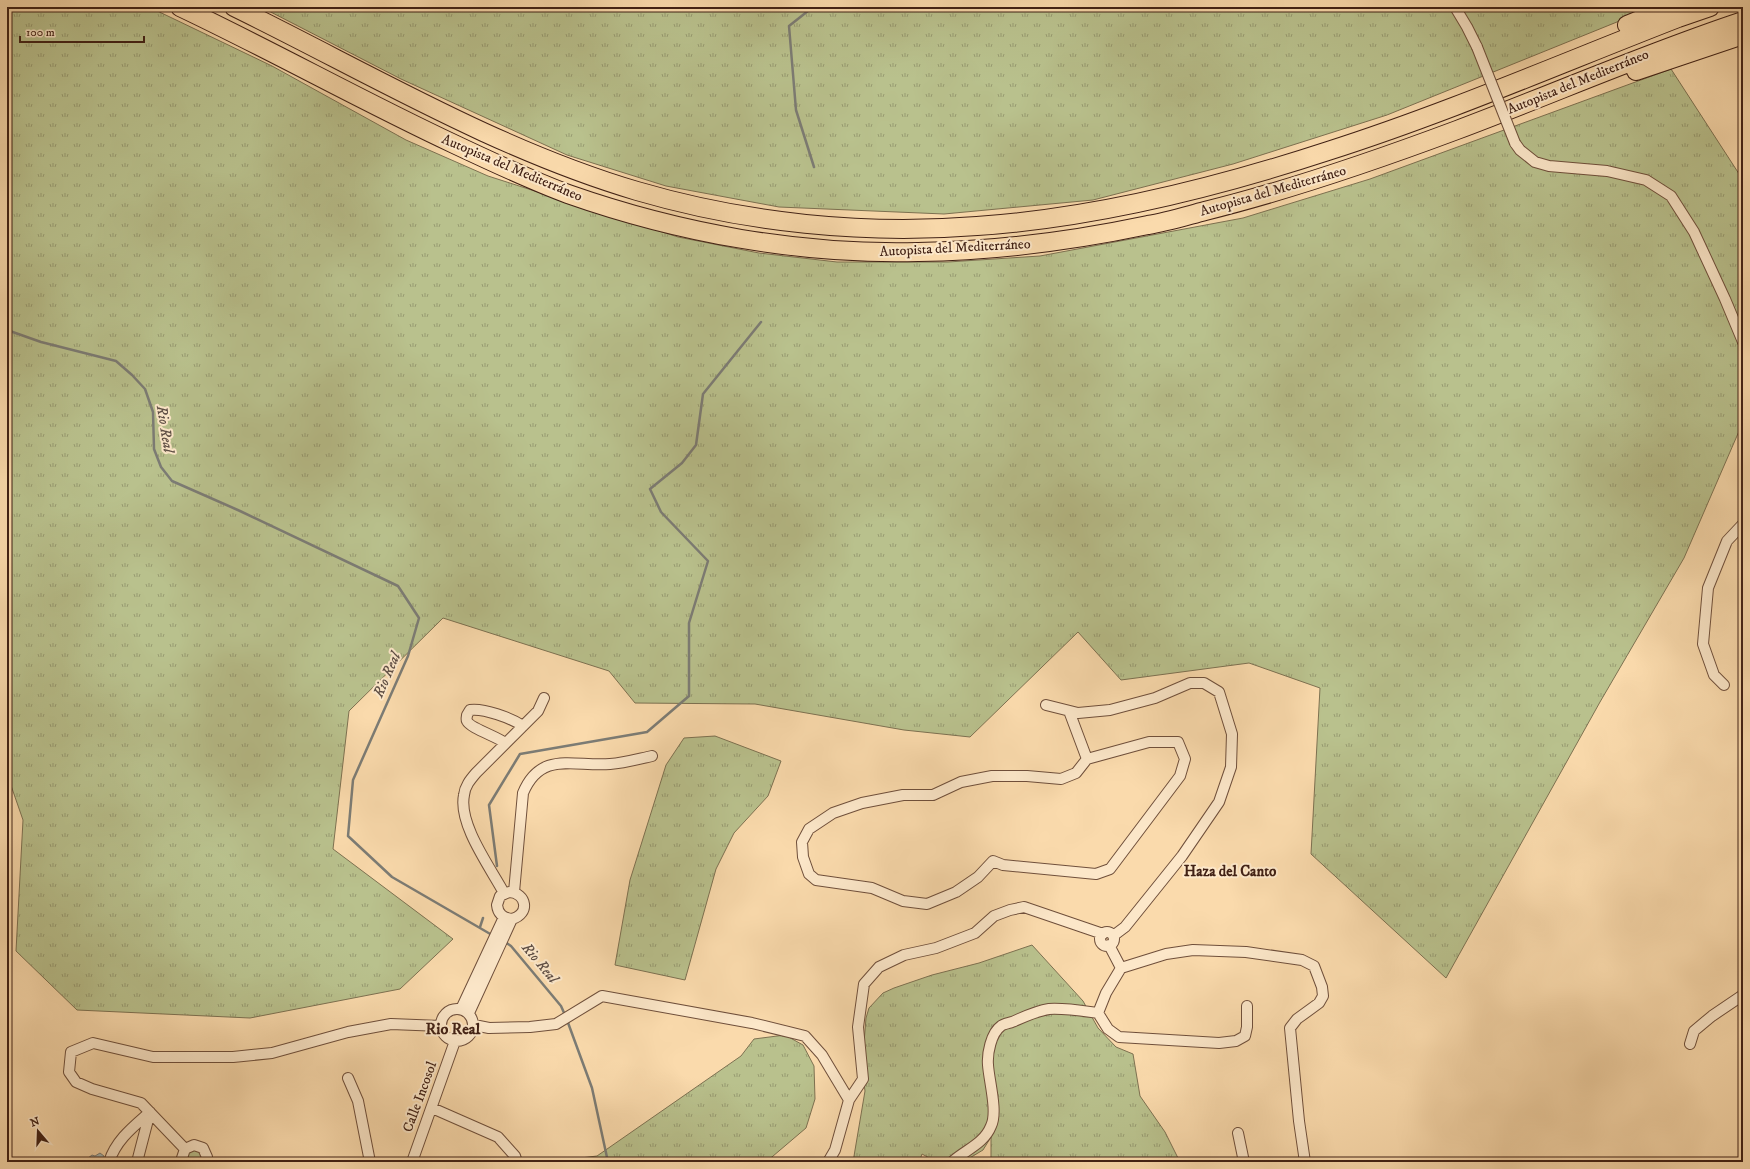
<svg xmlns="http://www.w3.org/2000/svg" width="1750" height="1169" font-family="'IM FELL DW Pica',serif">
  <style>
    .grass { fill: url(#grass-tufts); stroke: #7d7151 }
    .water { fill: url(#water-ripples); stroke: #7c7c75 }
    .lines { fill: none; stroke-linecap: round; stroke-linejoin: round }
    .stream { stroke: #7c7c75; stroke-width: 2.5 }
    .street-casing { stroke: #6f4f3b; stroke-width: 12 }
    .highway-casing { stroke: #412115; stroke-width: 20 }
    .street { stroke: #fce7c9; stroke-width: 10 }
    .highway { stroke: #fadaac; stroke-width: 18 }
    .street-bridge-casing { stroke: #6f4f3b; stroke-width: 12; stroke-linecap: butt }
    .street-bridge { stroke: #fce7c9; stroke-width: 10 }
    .labels { text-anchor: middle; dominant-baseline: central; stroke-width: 4; stroke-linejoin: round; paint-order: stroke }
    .street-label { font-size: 14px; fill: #412115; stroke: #fce7c9 }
    .water-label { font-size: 15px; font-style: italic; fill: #5e4e45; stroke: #fce7c9 }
    .neighbourhood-label { font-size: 15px; font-weight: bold; fill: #412115; stroke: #fce7c9 }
    .quarter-label { font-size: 16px; font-weight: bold; fill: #412115; stroke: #fce7c9 }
  </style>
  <defs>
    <pattern id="grass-tufts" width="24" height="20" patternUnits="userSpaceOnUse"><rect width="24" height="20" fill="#b9c18d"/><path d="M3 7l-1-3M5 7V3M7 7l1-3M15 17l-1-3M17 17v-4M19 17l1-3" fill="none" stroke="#989c72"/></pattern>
    <pattern id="water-ripples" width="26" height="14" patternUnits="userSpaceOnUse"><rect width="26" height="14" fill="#a3b8b5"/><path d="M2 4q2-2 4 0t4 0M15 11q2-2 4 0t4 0" fill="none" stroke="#869592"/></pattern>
  </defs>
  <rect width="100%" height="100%" fill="#fadaac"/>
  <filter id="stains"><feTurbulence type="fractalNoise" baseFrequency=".005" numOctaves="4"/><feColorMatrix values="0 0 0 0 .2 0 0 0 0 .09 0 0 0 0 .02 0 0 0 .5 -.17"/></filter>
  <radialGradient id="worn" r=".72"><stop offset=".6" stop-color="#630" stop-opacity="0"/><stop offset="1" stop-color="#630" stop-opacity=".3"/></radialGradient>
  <!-- grass -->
  <path class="grass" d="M 7,7 L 149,7 L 272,66 L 406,140 L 488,176 L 678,237 L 759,253 L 837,262 L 948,262 L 1040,256 L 1243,218 L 1370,179 L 1671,69 L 1743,180 L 1743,422 L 1684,558 L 1600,702 L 1446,978 L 1311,854 L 1320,688 L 1249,663 L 1121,680 L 1078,632 L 970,737 L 904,730 L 755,704 L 635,703 L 609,671 L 443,618 L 349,711 L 333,849 L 453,939 L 400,989 L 250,1018 L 77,1010 L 16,951 L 23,820 L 7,774 Z
    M 261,7 L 1654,7 L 1387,115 L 1233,164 L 1093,200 L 944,214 L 779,207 L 666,186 L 567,155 L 401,79 Z
    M 715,736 L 781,761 L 768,796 L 734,833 L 716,869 L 685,980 L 615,965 L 630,880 L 666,765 L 684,738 Z
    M 1032,945 L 1083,1001 L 1098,1028 L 1116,1047 L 1133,1054 L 1140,1096 L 1165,1132 L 1180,1162 L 991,1162 L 991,1137 L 983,1150 L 963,1162 L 937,1162 L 922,1154 L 919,1162 L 909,1160 L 909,1162 L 853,1162 L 865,1091 L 862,1068 L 866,1018 L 869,1008 L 883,993 L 894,988 L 932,975 L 979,963 Z
    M 785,1035 L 803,1045 L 814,1066 L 815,1099 L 806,1128 L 766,1162 L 548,1162 L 597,1156 L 741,1056 L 754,1039 Z
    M188 1156a7 7 0 1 1 14 0a7 7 0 1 1-14 0Z"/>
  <!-- water -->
  <path class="water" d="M 100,1153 L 104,1156 L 103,1162 L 83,1162 L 92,1155 L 95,1156 Z"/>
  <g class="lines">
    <!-- stream -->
    <path class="stream" d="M 813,7 L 789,26 L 796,110 L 814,167
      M 7,330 L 41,342 L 116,361 L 132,375 L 145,389 L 153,412 L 154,449 L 161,467 L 172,481 L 240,511 L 398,586 L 419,618 L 408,656 L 353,780 L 348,836 L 392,877 L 492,935
      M 497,866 L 489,805 L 520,754 L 647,732 L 689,696 L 689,623 L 708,561 L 661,512 L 650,489 L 682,463 L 696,445 L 703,394 L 761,322
      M 480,927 L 483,918
      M 505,942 L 511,946 L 561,1006 L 565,1015
      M 567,1020 L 592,1088 L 608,1162"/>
    <defs>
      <path id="street" d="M 1455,7 L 1467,27 L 1477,47
        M 1515,143 L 1520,150 L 1535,162 L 1549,166 L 1607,171 L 1646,180 L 1671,196 L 1694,232 L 1725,299 L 1743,342
        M 1724,685 L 1714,675 L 1703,644 L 1708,588 L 1727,541 L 1743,524
        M 1046,705 L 1078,713 L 1110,710 L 1155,698 L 1190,683 L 1204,683 L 1219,692 L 1232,734 L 1231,767 L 1219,802 L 1182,856 L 1125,927 L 1113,936
        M 1069,711 L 1087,759
        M 1149,742 L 1178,742 L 1185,759 L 1180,776 L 1110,869 L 1096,874 L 1003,865 L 993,861 L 978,877 L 956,892 L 927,904 L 903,901 L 872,888 L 816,880 L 809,874 L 803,857 L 802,842 L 809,829 L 833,813 L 862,803 L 903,795 L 933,795 L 961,782 L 992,776 L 1027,776 L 1061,779 L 1076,773 L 1087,759 Z
        M 505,743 C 498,737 470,728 467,721 C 466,719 467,717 467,715 L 470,710 C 484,708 511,718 523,726
        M 514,892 L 523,793 C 541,750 574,767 610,764 C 624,763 638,759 652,756
        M 504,893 C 490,867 458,824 464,795 C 465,786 470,780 476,773 L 538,711 L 544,698
        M1100 939a7 7 0 1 1 14 0a7 7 0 1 1-14 0Z
        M 1109,945 L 1121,968
        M441 1025a16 16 0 1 1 32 0a16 16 0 1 1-32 0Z
        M 461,1009 L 504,917
        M 469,1013 L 512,919 C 530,914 527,893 509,892 L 500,896 L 497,905 C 498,914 503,918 512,919
        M 1098,1013 L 1106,993 L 1121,968 L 1166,954 L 1193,950 L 1246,952 L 1302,960 L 1314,966 L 1322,987 L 1323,996 L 1319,1003 L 1297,1019 L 1290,1028 L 1299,1121 L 1305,1162
        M 474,1025 L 489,1028 L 530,1027 L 556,1024 L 602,996 L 752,1023 L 805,1036 L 822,1055 L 849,1100
        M 1690,1044 L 1694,1031 L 1712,1016 L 1743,995
        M 348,1078 L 358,1101 L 370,1162
        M 432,1108 L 498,1137 L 515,1156 L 517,1162
        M 1238,1133 L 1244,1162
        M 185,1149 L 141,1103 L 92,1089 L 76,1082 L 69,1072 L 71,1052 L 93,1043 L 153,1057 L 233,1057 L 272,1053 L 348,1032 L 391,1024 L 441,1026
        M 109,1162 C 116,1140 133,1127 150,1112 L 137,1162
        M 184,1162 L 182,1158 L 185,1149 L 194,1145 L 203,1148 L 207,1157 L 205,1162
        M 412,1162 L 455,1041
        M 828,1162 L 835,1150 L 849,1100 L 863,1079 L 858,1027 L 864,984 L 879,967 L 904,955 L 936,948 L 975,933 L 994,916 L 1010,910 L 1024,907 L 1103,934
        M 952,1162 C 965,1150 984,1144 991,1126 C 998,1112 989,1081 988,1065 C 987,1054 991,1033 1001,1026 C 1003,1024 1009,1023 1012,1022 C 1024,1017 1036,1011 1049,1009 C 1065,1008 1083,1011 1098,1013 L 1108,1029 L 1119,1037 L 1219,1043 L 1236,1041 L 1245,1036 L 1247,1027 L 1247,1006"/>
      <path id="highway" d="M 180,7 C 273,51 362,101 454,144 C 492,162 530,180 568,194 C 679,233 800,255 918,252 C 996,251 1072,241 1148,225 C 1167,222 1186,216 1205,211 C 1290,190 1374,161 1457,130 C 1553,94 1646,53 1743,21
        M 234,7 C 367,72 495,149 637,191 C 746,223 864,235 977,226 C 1096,218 1215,188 1328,151 C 1447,113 1562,63 1678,18 L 1710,7
        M 1627,25 L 1671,7
        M 1636,71 L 1743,35"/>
    </defs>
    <!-- street casing -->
    <use href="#street" class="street-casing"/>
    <!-- highway casing -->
    <use href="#highway" class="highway-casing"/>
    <!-- street -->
    <use href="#street" class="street"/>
    <!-- highway -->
    <use href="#highway" class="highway"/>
    <defs>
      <path id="street-bridge" d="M 1477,47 L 1515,143"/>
    </defs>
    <!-- street-bridge casing -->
    <use href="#street-bridge" class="street-bridge-casing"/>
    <!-- street-bridge -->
    <use href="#street-bridge" class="street-bridge"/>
  </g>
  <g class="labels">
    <!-- street labels -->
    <g class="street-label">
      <text transform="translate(1578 82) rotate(-22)">Autopista del Mediterráneo</text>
      <text transform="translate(512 168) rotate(23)">Autopista del Mediterráneo</text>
      <text transform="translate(1273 191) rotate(-16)">Autopista del Mediterráneo</text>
      <text transform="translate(955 248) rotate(-3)">Autopista del Mediterráneo</text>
      <text transform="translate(420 1097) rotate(-70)">Calle Incosol</text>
    </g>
    <!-- water labels -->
    <g class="water-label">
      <text transform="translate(165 429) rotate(81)">Rio Real</text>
      <text transform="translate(387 675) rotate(-67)">Rio Real</text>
      <text transform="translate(540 963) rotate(50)">Rio Real</text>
    </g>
    <!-- neighbourhood labels -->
    <g class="neighbourhood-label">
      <text x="1230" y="871">Haza del Canto</text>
    </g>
    <!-- quarter labels -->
    <g class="quarter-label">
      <text x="453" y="1029">Rio Real</text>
    </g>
  </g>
  <!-- margin -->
  <rect width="1750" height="1169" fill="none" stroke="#fadaac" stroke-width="24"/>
  <rect x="8" y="8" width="1734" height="1153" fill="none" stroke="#412115" stroke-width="2"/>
  <rect x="12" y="12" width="1726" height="1145" fill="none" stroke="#412115"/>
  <!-- north arrow -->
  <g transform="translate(38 1131) rotate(341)" stroke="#fce7c9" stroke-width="3" paint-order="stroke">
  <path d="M0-3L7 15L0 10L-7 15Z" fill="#412115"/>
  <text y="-6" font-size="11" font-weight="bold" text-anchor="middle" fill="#412115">N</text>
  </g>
  <!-- scale -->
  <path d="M20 36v6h124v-6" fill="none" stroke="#412115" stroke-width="2"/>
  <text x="26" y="36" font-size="12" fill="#412115" stroke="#fce7c9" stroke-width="3" paint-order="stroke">100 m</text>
  <rect width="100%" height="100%" filter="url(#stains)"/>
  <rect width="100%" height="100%" fill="url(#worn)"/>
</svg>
